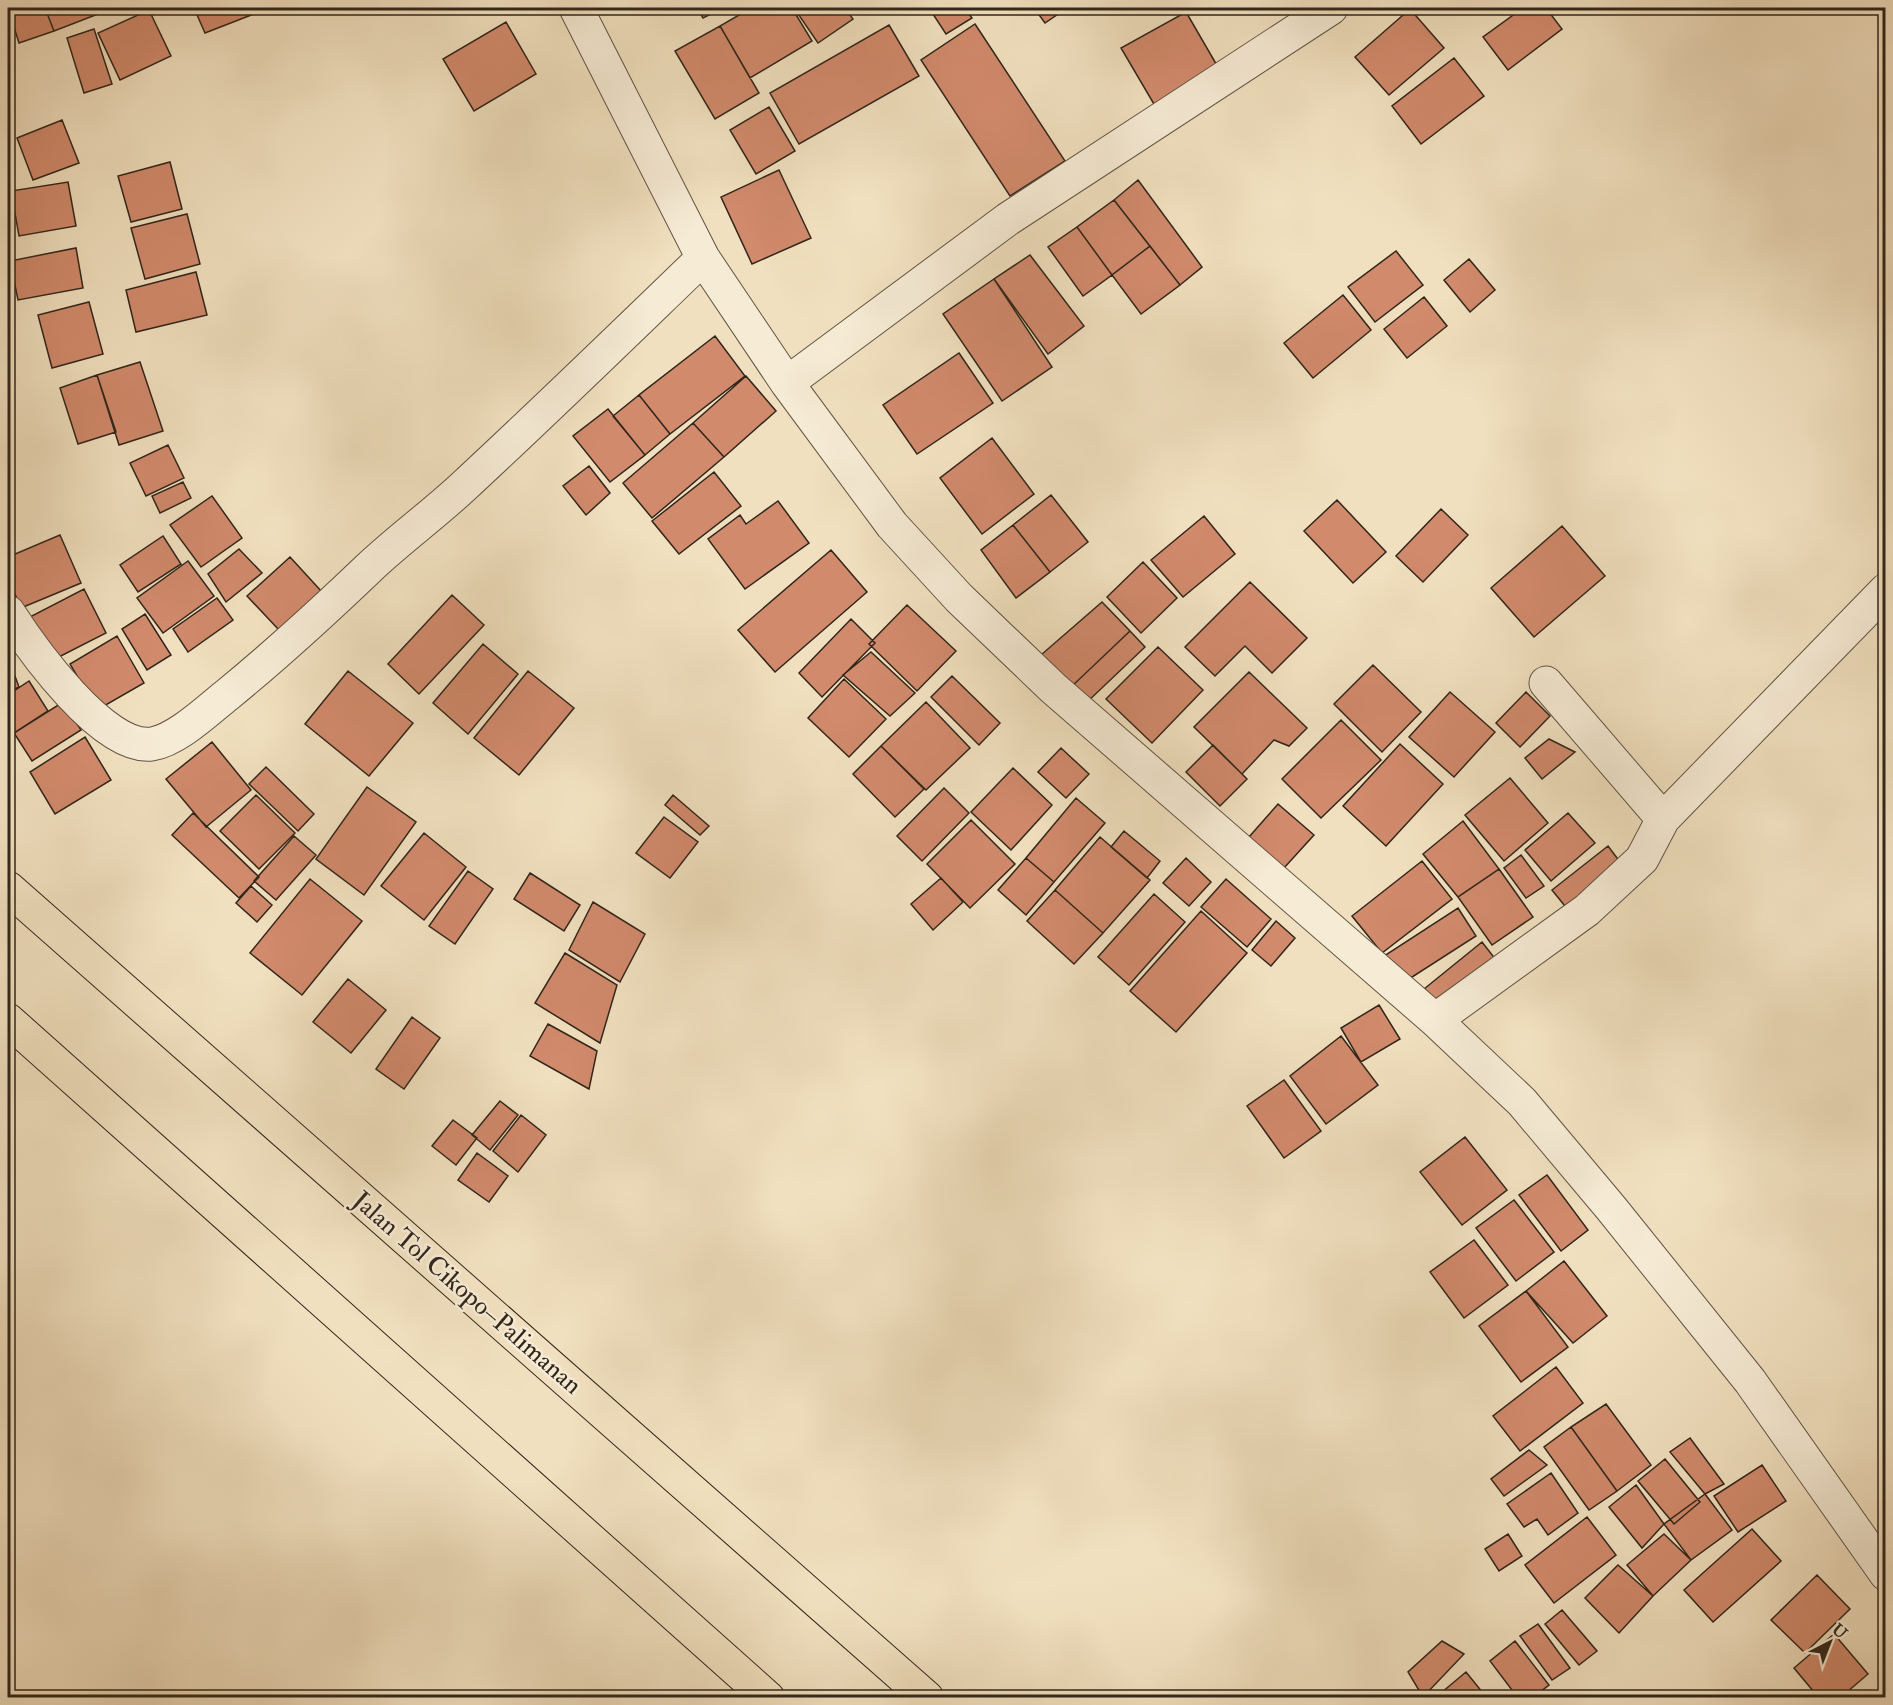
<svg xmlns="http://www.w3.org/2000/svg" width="1893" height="1705" font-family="'IM FELL Double Pica',serif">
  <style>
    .building { fill: #d18a6c; stroke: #31261b; stroke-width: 1.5 }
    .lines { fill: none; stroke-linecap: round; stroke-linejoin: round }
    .street-casing { stroke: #615444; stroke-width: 35 }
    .highway-casing { stroke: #31261b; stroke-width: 35 }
    .street { stroke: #f6ebd5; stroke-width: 33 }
    .highway { stroke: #f1e0bf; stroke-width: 33 }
    .labels { text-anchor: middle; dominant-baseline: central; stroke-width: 5; stroke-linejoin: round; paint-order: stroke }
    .street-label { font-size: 26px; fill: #31261b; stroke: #f6ebd5 }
  </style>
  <rect width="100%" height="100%" fill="#f1e0bf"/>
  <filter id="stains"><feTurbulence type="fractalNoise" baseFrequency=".00333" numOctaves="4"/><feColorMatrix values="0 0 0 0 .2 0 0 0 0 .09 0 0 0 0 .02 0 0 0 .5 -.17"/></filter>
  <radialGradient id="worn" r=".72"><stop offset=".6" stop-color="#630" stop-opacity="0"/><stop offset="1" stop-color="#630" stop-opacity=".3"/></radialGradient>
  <!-- building -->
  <path class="building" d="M 8,8 L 45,8 L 54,31 L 19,43 Z
    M 45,8 L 96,8 L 98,14 L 54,31 Z
    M 194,8 L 269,8 L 205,33 Z
    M 616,8 L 630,8 L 619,13 Z
    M 697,8 L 723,8 L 703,18 Z
    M 751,8 L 792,8 L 812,41 L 750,78 L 720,26 Z
    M 794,8 L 845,8 L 853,19 L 818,43 Z
    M 929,8 L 965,8 L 972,18 L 946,34 Z
    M 1034,8 L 1067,8 L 1045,23 Z
    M 1523,8 L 1546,8 L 1562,29 L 1508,70 L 1483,37 Z
    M 1410,9 L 1444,48 L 1389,95 L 1355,57 Z
    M 149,10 L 171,56 L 120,80 L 98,33 Z
    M 1186,12 L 1222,74 L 1158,111 L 1121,48 Z
    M 506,22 L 536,74 L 474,111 L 443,59 Z
    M 975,24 L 1065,161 L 1010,196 L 921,60 Z
    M 889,25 L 919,76 L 799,144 L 770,93 Z
    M 720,26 L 759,93 L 715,119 L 675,51 Z
    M 94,29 L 112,84 L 84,93 L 67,38 Z
    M 1454,58 L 1484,96 L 1421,144 L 1392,106 Z
    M 769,107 L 795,151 L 756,174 L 730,130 Z
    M 62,120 L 79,163 L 33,180 L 17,138 Z
    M 170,162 L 182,209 L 131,222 L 118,176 Z
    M 779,170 L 811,238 L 752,264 L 721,197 Z
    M 1138,180 L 1202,267 L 1180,285 L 1114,200 Z
    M 68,182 L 76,226 L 19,236 L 11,191 Z
    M 1114,200 L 1150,246 L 1112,275 L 1077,227 Z
    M 187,214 L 200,264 L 145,279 L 131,228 Z
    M 1077,227 L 1112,275 L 1083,296 L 1048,247 Z
    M 1150,246 L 1180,285 L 1141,314 L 1112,275 Z
    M 76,248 L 83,288 L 18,300 L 10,261 Z
    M 1396,251 L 1423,285 L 1375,322 L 1348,287 Z
    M 1030,255 L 1084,326 L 1048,354 L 994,279 Z
    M 1469,259 L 1495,290 L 1470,312 L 1444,280 Z
    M 196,272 L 207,315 L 136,332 L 126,290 Z
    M 994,279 L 1052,367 L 1002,401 L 943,314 Z
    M 1343,295 L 1371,330 L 1313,378 L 1284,343 Z
    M 1424,297 L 1447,326 L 1407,358 L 1384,329 Z
    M 89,302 L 103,354 L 52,368 L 38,315 Z
    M 715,336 L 745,376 L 670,434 L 639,395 Z
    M 959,353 L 993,403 L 917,454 L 883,405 Z
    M 140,362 L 163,431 L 119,445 L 97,375 Z
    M 97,375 L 116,432 L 78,444 L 60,388 Z
    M 746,376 L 776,411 L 724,457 L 693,423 Z
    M 639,395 L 670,434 L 645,455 L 613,416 Z
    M 608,409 L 645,455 L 610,482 L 573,436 Z
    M 693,423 L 724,457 L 652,518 L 623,483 Z
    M 992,438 L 1034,494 L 982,534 L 940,478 Z
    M 168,445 L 184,478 L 146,496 L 130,463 Z
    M 589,466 L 610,493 L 586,515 L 563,486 Z
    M 714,472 L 741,506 L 679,554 L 652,521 Z
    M 183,482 L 191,498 L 160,513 L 152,496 Z
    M 1051,495 L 1088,542 L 1050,572 L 1013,525 Z
    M 212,496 L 242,538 L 201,567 L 170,525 Z
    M 1337,500 L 1386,552 L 1353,583 L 1304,531 Z
    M 778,501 L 809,543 L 745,589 L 708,539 L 740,515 L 746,524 Z
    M 1441,509 L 1468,535 L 1423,582 L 1396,556 Z
    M 1204,516 L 1235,554 L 1183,597 L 1151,560 Z
    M 1013,525 L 1050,572 L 1016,598 L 981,550 Z
    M 1562,526 L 1605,576 L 1534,637 L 1491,588 Z
    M 60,535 L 81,583 L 21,608 L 8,578 L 8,557 Z
    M 163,536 L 181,564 L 138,592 L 120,565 Z
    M 239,549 L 262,573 L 226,602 L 208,574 Z
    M 831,550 L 867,592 L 775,672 L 738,630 Z
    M 290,557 L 322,592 L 279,630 L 247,596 Z
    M 188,561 L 214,596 L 163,633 L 137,598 Z
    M 1143,562 L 1177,598 L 1141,633 L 1107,597 Z
    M 1250,582 L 1307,638 L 1272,673 L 1245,646 L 1215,676 L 1185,647 Z
    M 84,589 L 106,633 L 51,661 L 26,619 Z
    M 452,595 L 484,625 L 419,694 L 388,664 Z
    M 217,598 L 233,620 L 188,652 L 173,629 Z
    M 1102,602 L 1130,631 L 1070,688 L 1041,655 Z
    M 907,605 L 956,651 L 917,691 L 869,644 Z
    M 145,614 L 171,655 L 147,670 L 122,629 Z
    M 851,619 L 875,643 L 822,697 L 799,673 Z
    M 1130,631 L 1145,647 L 1085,704 L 1070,688 Z
    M 117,636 L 144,683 L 97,710 L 70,664 Z
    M 483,644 L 518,674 L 468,734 L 433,703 Z
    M 1158,647 L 1203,690 L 1152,743 L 1106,699 Z
    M 871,652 L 915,693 L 890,716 L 843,675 Z
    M 8,657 L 19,687 L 8,692 Z
    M 1373,665 L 1421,712 L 1382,752 L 1334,704 Z
    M 348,671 L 413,723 L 369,776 L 305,724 Z
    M 528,671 L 574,708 L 519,775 L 474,738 Z
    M 1249,672 L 1307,728 L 1289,746 L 1274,740 L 1242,774 L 1194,727 Z
    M 952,676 L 1000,723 L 979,745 L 931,697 Z
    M 844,679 L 886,719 L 849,757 L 808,718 Z
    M 29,681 L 48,711 L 8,737 L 8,695 Z
    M 1450,692 L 1495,732 L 1454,777 L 1409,737 Z
    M 1526,692 L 1550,716 L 1520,747 L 1496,723 Z
    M 63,702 L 81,730 L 32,761 L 14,733 Z
    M 926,702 L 970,748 L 926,790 L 881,746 Z
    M 1341,720 L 1381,760 L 1321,818 L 1282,779 Z
    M 85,737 L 111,780 L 55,814 L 30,772 Z
    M 1549,739 L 1575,752 L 1542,779 L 1525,758 Z
    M 212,742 L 251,790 L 206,827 L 166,779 Z
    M 1400,744 L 1443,784 L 1386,846 L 1343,806 Z
    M 1213,745 L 1247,779 L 1220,806 L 1186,772 Z
    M 881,746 L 924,789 L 895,817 L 853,774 Z
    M 1061,748 L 1089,774 L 1066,798 L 1038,772 Z
    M 266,767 L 314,814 L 298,831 L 249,784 Z
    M 1013,768 L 1052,805 L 1011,850 L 971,812 Z
    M 1510,778 L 1548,823 L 1504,861 L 1465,815 Z
    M 367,787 L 416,822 L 364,895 L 316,859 Z
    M 944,788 L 969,813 L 922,861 L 897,836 Z
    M 256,795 L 295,833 L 259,869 L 220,831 Z
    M 673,795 L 709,826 L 700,835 L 665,805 Z
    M 1076,798 L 1105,823 L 1054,882 L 1026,858 Z
    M 1278,804 L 1314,835 L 1284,868 L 1249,837 Z
    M 193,813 L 259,877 L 239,898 L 172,835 Z
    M 1568,813 L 1595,843 L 1551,881 L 1525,850 Z
    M 664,817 L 698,842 L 670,878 L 636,853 Z
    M 971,820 L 1015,864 L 970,908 L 927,864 Z
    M 1463,821 L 1499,869 L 1458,897 L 1423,854 Z
    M 1124,831 L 1160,861 L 1147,878 L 1111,847 Z
    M 424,833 L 466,867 L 424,920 L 381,886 Z
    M 294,836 L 316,855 L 276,900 L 254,881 Z
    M 1100,837 L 1150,880 L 1103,933 L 1055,890 Z
    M 1608,846 L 1635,882 L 1582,927 L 1552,890 Z
    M 1521,855 L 1544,886 L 1526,898 L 1504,868 Z
    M 1026,858 L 1054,882 L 1026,915 L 998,890 Z
    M 1186,858 L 1211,882 L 1189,906 L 1163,883 Z
    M 1422,861 L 1452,899 L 1382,953 L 1352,916 Z
    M 1499,869 L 1533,917 L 1492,945 L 1458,897 Z
    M 468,871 L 493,889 L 455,944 L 429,926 Z
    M 530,873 L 580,905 L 564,931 L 514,899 Z
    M 941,878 L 963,902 L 933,930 L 911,904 Z
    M 310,879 L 362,921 L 302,995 L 250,953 Z
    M 1226,879 L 1271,919 L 1247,947 L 1201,907 Z
    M 251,886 L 272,905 L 257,922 L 236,903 Z
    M 1055,890 L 1103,933 L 1074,964 L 1027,921 Z
    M 1154,894 L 1185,922 L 1129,985 L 1098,957 Z
    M 593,902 L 645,934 L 620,982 L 569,950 Z
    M 1458,908 L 1476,936 L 1409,979 L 1384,956 Z
    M 1201,911 L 1247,953 L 1176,1032 L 1130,991 Z
    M 1276,921 L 1295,938 L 1271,966 L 1252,950 Z
    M 1482,942 L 1510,978 L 1452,1024 L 1424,989 Z
    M 565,953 L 617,985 L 600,1043 L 535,1003 Z
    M 348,979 L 386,1010 L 351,1053 L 313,1022 Z
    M 1379,1005 L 1400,1039 L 1361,1062 L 1341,1028 Z
    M 412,1017 L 440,1038 L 404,1089 L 376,1069 Z
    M 548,1024 L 597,1051 L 589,1089 L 530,1056 Z
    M 1341,1036 L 1378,1085 L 1326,1124 L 1290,1076 Z
    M 1284,1080 L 1321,1131 L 1284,1158 L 1247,1106 Z
    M 500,1101 L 518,1115 L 490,1150 L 472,1135 Z
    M 521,1115 L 546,1135 L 518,1172 L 493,1151 Z
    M 453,1120 L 477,1138 L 456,1165 L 432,1146 Z
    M 1465,1137 L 1507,1190 L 1462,1225 L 1420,1172 Z
    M 477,1153 L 508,1176 L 489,1202 L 458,1180 Z
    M 1547,1175 L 1588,1230 L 1561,1251 L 1519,1195 Z
    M 1514,1200 L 1554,1252 L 1516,1281 L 1476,1228 Z
    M 1474,1240 L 1508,1285 L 1464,1318 L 1430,1272 Z
    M 1564,1261 L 1607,1316 L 1573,1343 L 1526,1291 Z
    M 1526,1291 L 1568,1347 L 1521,1382 L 1479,1326 Z
    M 1556,1367 L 1583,1403 L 1520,1451 L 1493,1416 Z
    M 1606,1404 L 1651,1465 L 1617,1491 L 1571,1427 Z
    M 1571,1427 L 1617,1491 L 1589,1510 L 1544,1447 Z
    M 1690,1438 L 1724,1484 L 1705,1494 L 1670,1452 Z
    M 1529,1450 L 1547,1465 L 1504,1496 L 1491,1479 Z
    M 1665,1459 L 1700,1502 L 1674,1524 L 1638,1481 Z
    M 1762,1465 L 1786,1501 L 1738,1532 L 1714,1496 Z
    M 1551,1473 L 1578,1513 L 1548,1535 L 1537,1519 L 1524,1527 L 1507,1504 Z
    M 1636,1485 L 1664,1524 L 1642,1548 L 1609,1507 Z
    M 1705,1494 L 1732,1530 L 1691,1560 L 1664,1524 Z
    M 1587,1517 L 1616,1555 L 1554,1603 L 1525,1565 Z
    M 1752,1529 L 1781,1561 L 1713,1622 L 1684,1590 Z
    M 1508,1534 L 1522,1556 L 1499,1571 L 1485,1549 Z
    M 1664,1534 L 1691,1560 L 1653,1596 L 1627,1565 Z
    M 1618,1565 L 1653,1596 L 1619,1633 L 1585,1598 Z
    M 1817,1575 L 1850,1609 L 1805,1653 L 1771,1620 Z
    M 1562,1610 L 1597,1651 L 1579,1665 L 1545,1624 Z
    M 1538,1624 L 1570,1668 L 1552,1680 L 1520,1636 Z
    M 1834,1634 L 1868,1674 L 1840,1698 L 1819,1698 L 1794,1668 Z
    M 1442,1641 L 1464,1654 L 1423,1697 L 1408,1672 Z
    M 1515,1641 L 1549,1685 L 1532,1698 L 1518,1698 L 1490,1661 Z
    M 1466,1672 L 1487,1698 L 1435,1698 Z"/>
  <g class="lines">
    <defs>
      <path id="street" d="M 576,8 L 703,258 L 787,383 L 892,525 L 959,598 L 1053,688 L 1435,1020 L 1522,1102 L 1611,1208 L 1750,1381 L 1886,1574
        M 787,383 L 1008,219 L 1331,8
        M 8,612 C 31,648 104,751 152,744 C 177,740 208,710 227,695 C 277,654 324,611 371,566 C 401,538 434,514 464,486 C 545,411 624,334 703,258
        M 1663,819 L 1886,590
        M 1435,1020 L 1587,910 L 1642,859 L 1663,819 L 1546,683"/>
      <path id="highway" d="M 8,888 L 927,1698
        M 8,1020 L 768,1698"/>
    </defs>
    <!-- street casing -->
    <use href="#street" class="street-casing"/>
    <!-- highway casing -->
    <use href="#highway" class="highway-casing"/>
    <!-- street -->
    <use href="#street" class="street"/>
    <!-- highway -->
    <use href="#highway" class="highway"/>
  </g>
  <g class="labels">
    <!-- street labels -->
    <g class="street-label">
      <text transform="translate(467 1293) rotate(41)">Jalan Tol Cikopo–Palimanan</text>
    </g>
  </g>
  <!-- margin -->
  <rect width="1893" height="1705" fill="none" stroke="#f1e0bf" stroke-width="30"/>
  <rect x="9" y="9" width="1875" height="1687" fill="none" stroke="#31261b" stroke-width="3"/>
  <rect x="15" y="15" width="1863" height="1675" fill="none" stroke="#31261b" stroke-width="1.5"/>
  <!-- north arrow -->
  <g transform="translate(1830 1642) rotate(42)" stroke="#f6ebd5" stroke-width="4.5" paint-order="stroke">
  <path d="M0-4.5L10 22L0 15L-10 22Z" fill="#31261b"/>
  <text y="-9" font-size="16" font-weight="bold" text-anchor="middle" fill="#31261b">U</text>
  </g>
  <rect width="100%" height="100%" filter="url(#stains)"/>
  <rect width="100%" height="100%" fill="url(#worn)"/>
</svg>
